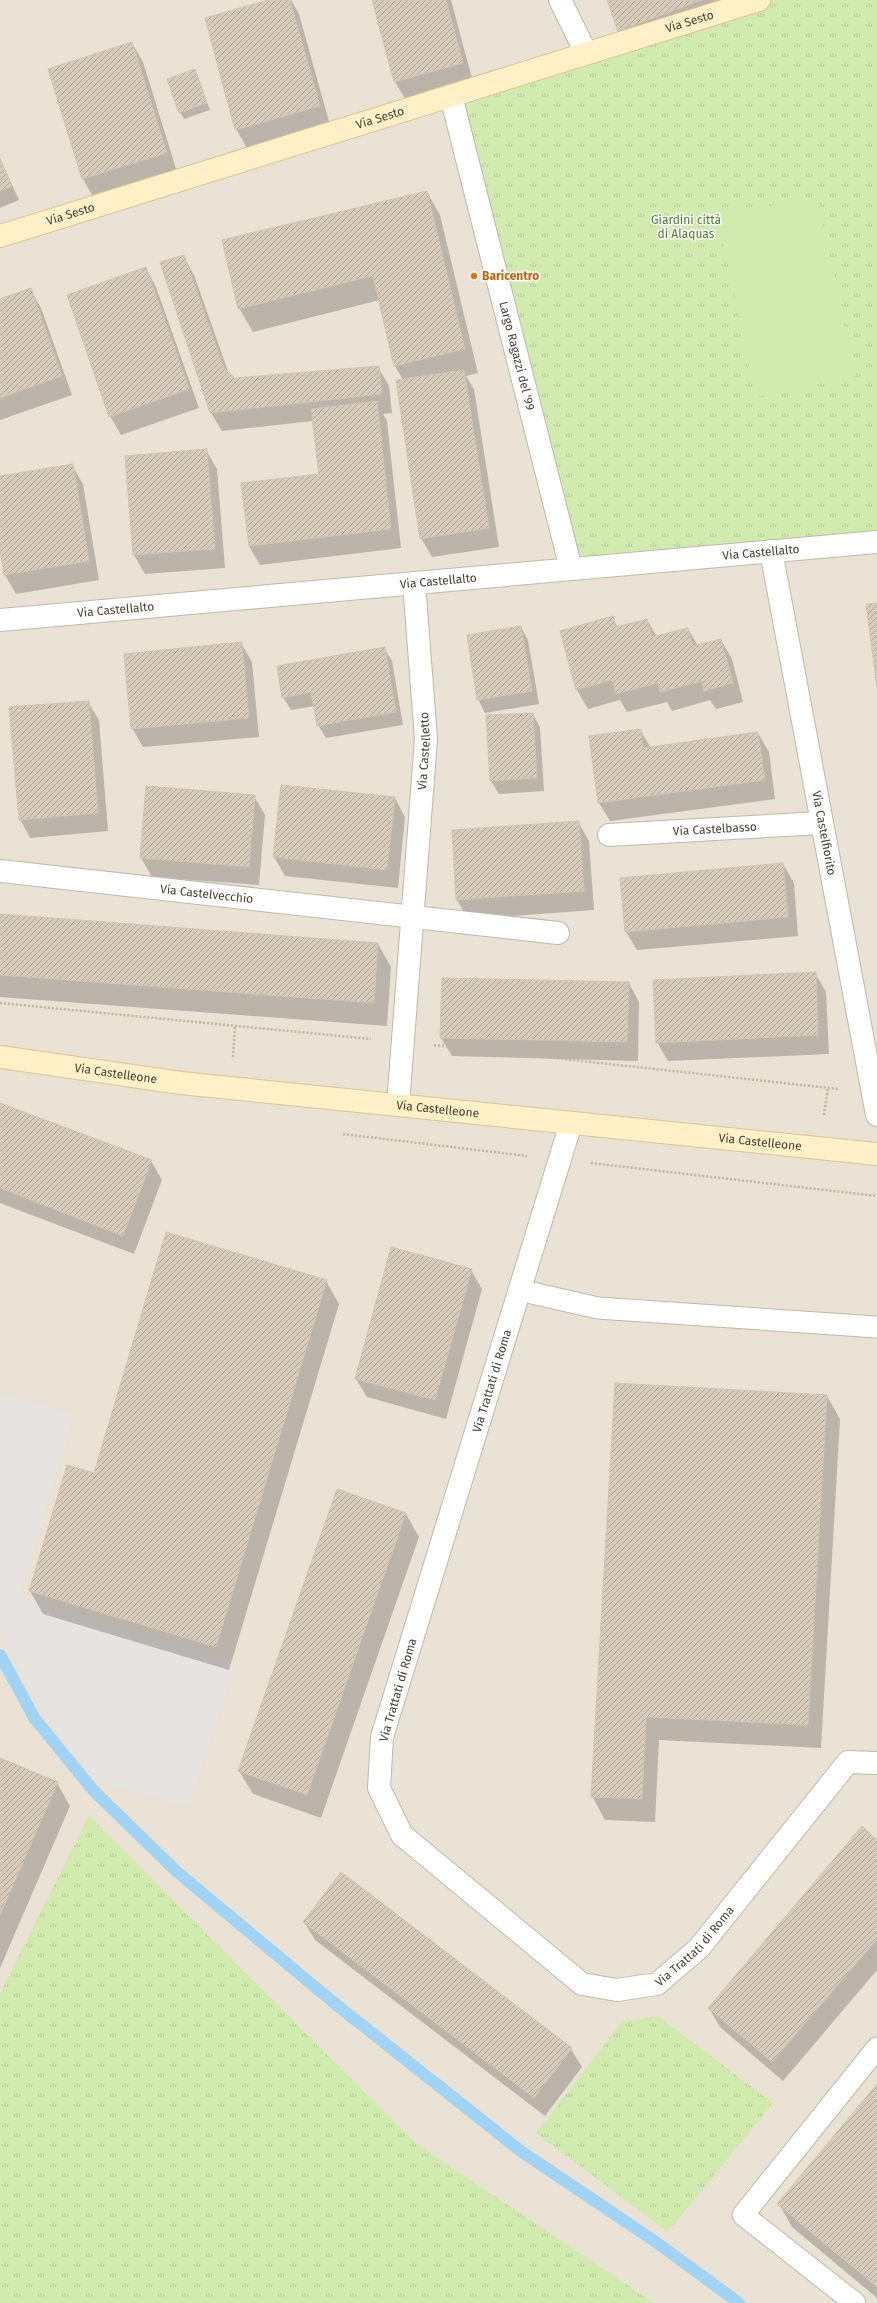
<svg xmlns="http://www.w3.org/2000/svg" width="877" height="2303" font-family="'Fira Sans',sans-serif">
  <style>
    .residential { fill: #e9e2d5 }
    .grass { fill: url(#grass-tufts) }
    .pitch { fill: #d1ebaf }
    .parking { fill: #e6e3e0 }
    .shadow { fill: #0003 }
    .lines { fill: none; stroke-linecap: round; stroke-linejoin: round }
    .stream { stroke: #a1d4f4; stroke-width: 12 }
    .building { fill: url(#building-hatch); stroke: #d2c4af }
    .lane-casing { stroke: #c1b8aa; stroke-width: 23 }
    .street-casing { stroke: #c1b8aa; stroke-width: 24 }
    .secondary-casing { stroke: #d7c595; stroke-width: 24 }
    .path { stroke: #c3b49a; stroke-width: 2.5; stroke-dasharray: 2 2; stroke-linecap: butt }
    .lane { stroke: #fff; stroke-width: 21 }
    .street { stroke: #fff; stroke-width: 22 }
    .secondary { stroke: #fff0c7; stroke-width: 22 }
    .food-dot { fill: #e8710a; stroke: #fff; stroke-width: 1.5 }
    .labels { text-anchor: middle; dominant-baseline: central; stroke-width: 3; stroke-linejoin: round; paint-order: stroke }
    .street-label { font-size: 12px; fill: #484136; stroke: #fff }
    .park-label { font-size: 12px; fill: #497e26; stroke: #fff }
    .food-label { font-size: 12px; font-weight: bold; fill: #c56008; stroke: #fff; text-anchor: start }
  </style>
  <defs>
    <pattern id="grass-tufts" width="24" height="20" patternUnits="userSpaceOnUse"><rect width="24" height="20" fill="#d1ebaf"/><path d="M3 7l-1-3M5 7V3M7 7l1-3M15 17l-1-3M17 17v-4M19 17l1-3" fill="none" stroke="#b5cb97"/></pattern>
    <pattern id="building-hatch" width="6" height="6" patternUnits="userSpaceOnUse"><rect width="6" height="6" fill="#d7ccbc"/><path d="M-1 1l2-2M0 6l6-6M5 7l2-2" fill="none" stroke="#b0a79a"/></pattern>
  </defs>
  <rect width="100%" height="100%" fill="#f5f0e8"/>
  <!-- residential -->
  <path class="residential" d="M 0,0 L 877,0 L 877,2303 L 0,2303 Z"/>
  <!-- grass -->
  <path class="grass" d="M 762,0 L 877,0 L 877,541 L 573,565 L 459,101 Z
    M 89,1816 L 414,2142 L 654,2303 L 0,2303 L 0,1994 Z
    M 658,2016 L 773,2103 L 668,2232 L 536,2133 L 622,2022 Z"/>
  <!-- pitch -->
  <path class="pitch" d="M 817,196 L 855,376 L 756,397 L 718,217 Z"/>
  <!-- parking -->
  <path class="parking" d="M 0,1392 L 75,1415 L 21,1594 L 236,1661 L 190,1807 L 98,1783 L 45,1717 L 0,1632 Z"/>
  <!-- shadow -->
  <path class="shadow" d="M 271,0 L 291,0 L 299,14 L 330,125 L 247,148 L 236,129 Z
    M 373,0 L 451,0 L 473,82 L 406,100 L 395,82 Z
    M 608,0 L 765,0 L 630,49 L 619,30 Z
    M 132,43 L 143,62 L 177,172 L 93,197 L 83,179 Z
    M 195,70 L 210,110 L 184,119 L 180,112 Z
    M 0,158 L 19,200 L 0,208 Z
    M 427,192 L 440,215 L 478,373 L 466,376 L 474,389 L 499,547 L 432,557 L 421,538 L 403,380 L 395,366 L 380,300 L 253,332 L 239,308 Z
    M 183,256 L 194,275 L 229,374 L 235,379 L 378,367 L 389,386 L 392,413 L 383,414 L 387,421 L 401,548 L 260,565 L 249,546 L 320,474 L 313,421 L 222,431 L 211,413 Z
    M 146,268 L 156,287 L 199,408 L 121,435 L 110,416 Z
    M 30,289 L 41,308 L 72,395 L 0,420 L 0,300 Z
    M 206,450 L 217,469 L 225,568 L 145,574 L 134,555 L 127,457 Z
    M 72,465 L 83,484 L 99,580 L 16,594 L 5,575 L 0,542 L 0,477 Z
    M 613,618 L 618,628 L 647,620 L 657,637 L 688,629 L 698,646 L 721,640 L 732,659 L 743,702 L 716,709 L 710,700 L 672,711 L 667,702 L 627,712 L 620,700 L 588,709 L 577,690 L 561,631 Z
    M 521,627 L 528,640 L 539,704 L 485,713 L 478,699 Z
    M 241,643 L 252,662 L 259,737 L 143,747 L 132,728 Z
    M 384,648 L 392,661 L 403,725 L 326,738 L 318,725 L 315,706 L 291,710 L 283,697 Z
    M 88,702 L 99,720 L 108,831 L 30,838 L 20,819 Z
    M 533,714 L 540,727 L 544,791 L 499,794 L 491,781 Z
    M 640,730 L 651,748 L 758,733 L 769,752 L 775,799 L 610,821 L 599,803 Z
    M 282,787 L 395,798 L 405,817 L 398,888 L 285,876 L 274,857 Z
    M 254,796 L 265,815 L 259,885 L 152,877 L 141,858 Z
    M 578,822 L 589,841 L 594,910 L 468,919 L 457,900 Z
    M 783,864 L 794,883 L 798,936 L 637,950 L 626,932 Z
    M 0,915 L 378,944 L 391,967 L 387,1026 L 0,997 Z
    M 815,973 L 826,992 L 829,1054 L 668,1061 L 657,1042 Z
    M 629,983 L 639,1002 L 638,1061 L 452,1056 L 441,1038 Z
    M 0,1104 L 151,1161 L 162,1180 L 134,1254 L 0,1203 Z
    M 471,1270 L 482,1289 L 446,1419 L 367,1397 L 356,1379 Z
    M 326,1281 L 339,1304 L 229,1670 L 43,1614 L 30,1591 L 94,1474 Z
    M 827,1396 L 840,1419 L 821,1748 L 659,1740 L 655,1822 L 605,1820 L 592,1796 Z
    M 406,1514 L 419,1537 L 321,1818 L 253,1794 L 239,1771 Z
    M 0,1759 L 57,1783 L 70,1806 L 0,1968 Z
    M 877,1841 L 877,1970 L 783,2081 L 720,2027 L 709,2008 Z
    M 304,1922 L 571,2049 L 582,2067 L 545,2116 L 315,1940 Z
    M 877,2086 L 877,2298 L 792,2227 L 779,2204 Z"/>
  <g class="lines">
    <!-- stream -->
    <path class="stream" d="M 0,1655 L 35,1719 L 93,1790 L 176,1871 L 333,2002 L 522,2152 L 656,2242 L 739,2303"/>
  </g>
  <!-- building -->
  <path class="building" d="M 268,0 L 290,0 L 320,106 L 235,130 L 205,18 Z
    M 372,0 L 446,0 L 463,63 L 394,82 Z
    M 607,0 L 702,0 L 618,31 Z
    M 132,42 L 167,153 L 82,179 L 48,69 Z
    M 195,69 L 207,103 L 179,113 L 167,79 Z
    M 0,159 L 12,186 L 0,191 Z
    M 427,191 L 465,349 L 394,366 L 373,276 L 238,309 L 222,240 Z
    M 184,255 L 224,368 L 235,378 L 379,366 L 382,394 L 210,413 L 160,262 Z
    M 146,267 L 189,389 L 109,417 L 67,295 Z
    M 31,288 L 62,376 L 0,398 L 0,299 Z
    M 464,370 L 489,528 L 420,539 L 396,380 Z
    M 377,401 L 391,529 L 249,546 L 241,483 L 319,474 L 311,409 Z
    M 207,449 L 215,549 L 133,555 L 125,456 Z
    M 73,464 L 89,561 L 4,575 L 0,548 L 0,476 Z
    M 877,603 L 877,687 L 866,604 Z
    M 613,616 L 616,627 L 647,619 L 652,637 L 688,628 L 693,646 L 721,639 L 733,683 L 704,691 L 702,681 L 660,692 L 658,683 L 616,694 L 612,680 L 576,690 L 560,631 Z
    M 521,626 L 532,691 L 477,700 L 467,635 Z
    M 242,642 L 249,718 L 131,729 L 124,654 Z
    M 385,647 L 396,712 L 317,726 L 311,692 L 282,698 L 277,666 Z
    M 89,701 L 98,813 L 19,820 L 9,707 Z
    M 533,713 L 537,778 L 490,781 L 486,715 Z
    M 641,729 L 643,748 L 758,732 L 765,780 L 598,803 L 589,736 Z
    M 281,785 L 395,797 L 387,870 L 273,857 Z
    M 146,786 L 255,795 L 249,867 L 140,858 Z
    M 579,821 L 584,891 L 456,900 L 452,830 Z
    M 783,863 L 788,917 L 625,932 L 620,878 Z
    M 0,914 L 378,943 L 374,1003 L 0,975 Z
    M 816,972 L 818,1035 L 656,1043 L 653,980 Z
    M 442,978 L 629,982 L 627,1042 L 440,1038 Z
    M 0,1103 L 152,1160 L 123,1236 L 0,1188 Z
    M 166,1232 L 327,1280 L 216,1647 L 29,1591 L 67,1465 L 94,1473 Z
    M 391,1247 L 472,1269 L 435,1400 L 355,1379 Z
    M 615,1383 L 827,1395 L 808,1725 L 646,1717 L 642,1799 L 591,1797 Z
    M 337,1489 L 406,1513 L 307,1795 L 238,1771 Z
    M 0,1758 L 58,1782 L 0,1915 Z
    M 862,1826 L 877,1840 L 877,1939 L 772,2062 L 708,2008 Z
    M 341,1872 L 572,2048 L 534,2098 L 303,1922 Z
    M 877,2084 L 877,2287 L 777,2204 Z"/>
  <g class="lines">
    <defs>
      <path id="lane" d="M 519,1290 L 598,1308 L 877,1327
        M 855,2303 L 743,2215 L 877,2048"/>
      <g id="street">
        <path d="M 560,0 L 586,53"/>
        <path id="s1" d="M 451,96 L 571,569"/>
        <path id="s2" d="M 771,551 L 877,1115"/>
        <path id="s3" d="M 0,620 L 877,542"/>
        <path id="s4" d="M 609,835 L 821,823"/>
        <path id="s5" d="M 0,871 L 558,933"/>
        <path id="s6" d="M 398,1105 L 426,739 L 414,583"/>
        <path id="s7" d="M 571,1123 L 382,1737 L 379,1788 L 402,1835 L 582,1984 L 617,1990 L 657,1984 L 699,1948 L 848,1762 L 877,1763"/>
      </g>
      <g id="secondary">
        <path id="s8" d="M 0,236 L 759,0"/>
        <path id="s9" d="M 0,1057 L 181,1083 L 877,1154"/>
      </g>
    </defs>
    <!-- lane casing -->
    <use href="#lane" class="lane-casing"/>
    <!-- street casing -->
    <use href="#street" class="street-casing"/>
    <!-- secondary casing -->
    <use href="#secondary" class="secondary-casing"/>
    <!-- path -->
    <path class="path" d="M 0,1003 L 371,1039
      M 434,1045 L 839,1089
      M 233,1057 L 235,1025
      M 824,1115 L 828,1088
      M 343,1134 L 527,1156
      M 591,1163 L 877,1196"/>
    <!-- lane -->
    <use href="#lane" class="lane"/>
    <!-- street -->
    <use href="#street" class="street"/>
    <!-- secondary -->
    <use href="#secondary" class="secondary"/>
  </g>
  <!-- markers -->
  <circle class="food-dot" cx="474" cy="276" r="4"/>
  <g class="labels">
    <!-- street labels -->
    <g class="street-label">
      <text stroke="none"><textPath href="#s8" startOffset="722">Via Sesto</textPath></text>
      <text stroke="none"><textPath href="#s8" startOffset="398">Via Sesto</textPath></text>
      <text stroke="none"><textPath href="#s8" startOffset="74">Via Sesto</textPath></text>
      <text stroke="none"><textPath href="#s1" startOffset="268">Largo Ragazzi del '99</textPath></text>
      <text stroke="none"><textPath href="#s3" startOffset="764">Via Castellalto</textPath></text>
      <text stroke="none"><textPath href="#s3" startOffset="440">Via Castellalto</textPath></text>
      <text stroke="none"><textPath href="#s3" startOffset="116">Via Castellalto</textPath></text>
      <text stroke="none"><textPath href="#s6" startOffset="355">Via Castelletto</textPath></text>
      <text stroke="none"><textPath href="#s4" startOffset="106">Via Castelbasso</textPath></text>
      <text stroke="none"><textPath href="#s2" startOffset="287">Via Castelfiorito</textPath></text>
      <text stroke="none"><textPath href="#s5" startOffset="208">Via Castelvecchio</textPath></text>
      <text stroke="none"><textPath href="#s9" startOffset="117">Via Castelleone</textPath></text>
      <text stroke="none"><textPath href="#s9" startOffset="441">Via Castelleone</textPath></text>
      <text stroke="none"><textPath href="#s9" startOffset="765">Via Castelleone</textPath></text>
      <text transform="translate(492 1381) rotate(-73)">Via Trattati di Roma</text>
      <text transform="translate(398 1690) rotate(-74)">Via Trattati di Roma</text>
      <text stroke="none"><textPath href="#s7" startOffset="1109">Via Trattati di Roma</textPath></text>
    </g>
    <!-- park labels -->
    <g class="park-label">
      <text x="686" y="220">Giardini città<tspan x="686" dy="14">di Alaquas</tspan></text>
    </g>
    <!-- food labels -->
    <g class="food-label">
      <text x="482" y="276">Baricentro</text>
    </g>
  </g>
</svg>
